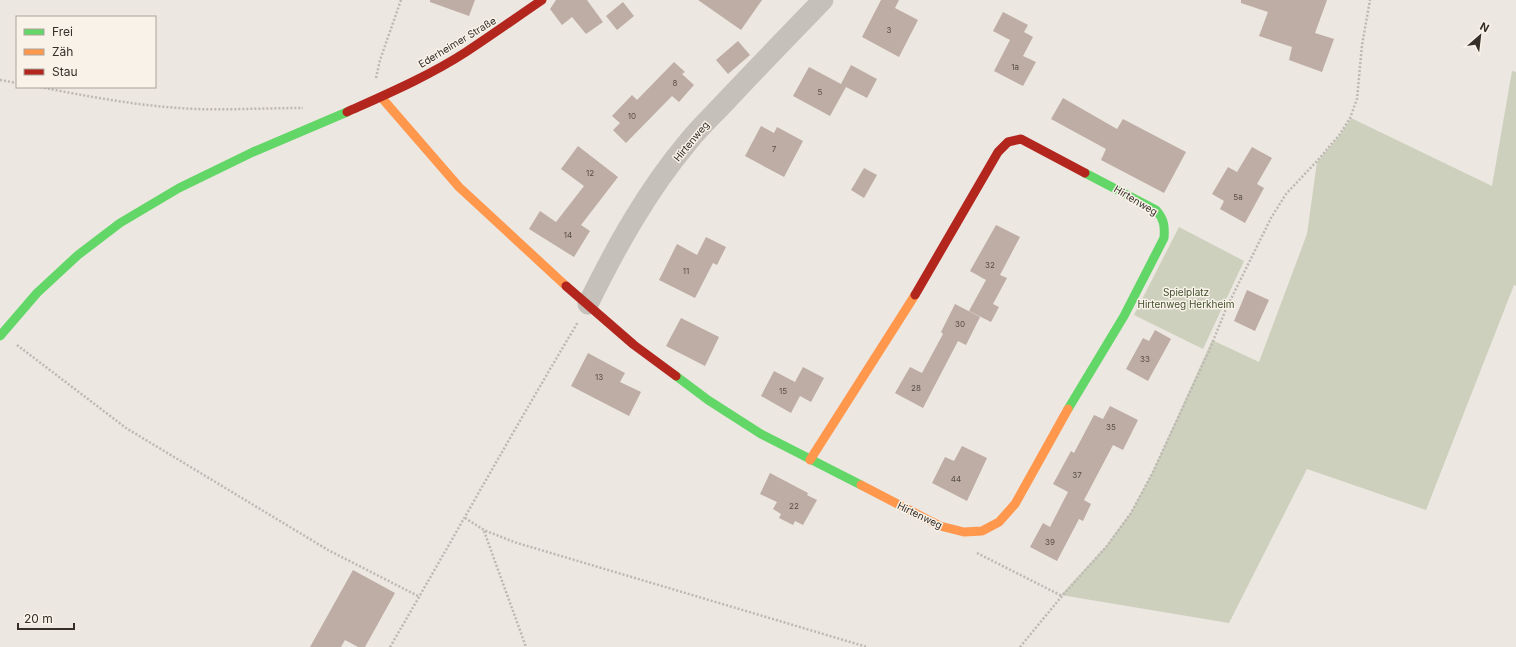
<svg xmlns="http://www.w3.org/2000/svg" width="1516" height="647" font-family="Inter,sans-serif">
  <style>
    .green { fill: #ccd0bd }
    .building { fill: #beada4 }
    .lines { fill: none; stroke-linecap: round; stroke-linejoin: round }
    .path { stroke: #beb8b3; stroke-width: 2.5; stroke-dasharray: 2 2; stroke-linecap: butt }
    .street { stroke: #c5c0ba; stroke-width: 21 }
    .fast { stroke: #63d668; stroke-width: 9 }
    .slow { stroke: #ff974d; stroke-width: 9 }
    .jam { stroke: #b3261e; stroke-width: 9 }
    .labels { text-anchor: middle; dominant-baseline: central; stroke-width: 3; stroke-linejoin: round; paint-order: stroke }
    .number-label { font-size: 8px; fill: #574e48 }
    .street-label { font-size: 10px; fill: #352e29; stroke: #f8f2e9 }
    .park-label { font-size: 10px; fill: #43512f; stroke: #f8f2e9 }
  </style>
  <rect width="100%" height="100%" fill="#ece7e1"/>
  <!-- green -->
  <path class="green" d="M 1512,71 L 1516,72 L 1516,286 L 1514,285 L 1426,510 L 1307,469 L 1229,623 L 1061,595 L 1106,546 L 1131,512 L 1152,473 L 1212,340 L 1259,362 L 1307,234 L 1317,162 L 1340,135 L 1351,118 L 1492,186 Z
    M 1179,227 L 1244,261 L 1203,349 L 1134,315 Z"/>
  <!-- building -->
  <path class="building" d="M 430,0 L 475,0 L 469,16 L 430,2 Z
    M 556,0 L 587,0 L 603,22 L 586,34 L 572,17 L 562,25 L 550,9 Z
    M 698,0 L 762,0 L 741,30 Z
    M 881,0 L 899,0 L 895,8 L 918,20 L 899,57 L 862,37 Z
    M 1241,0 L 1327,0 L 1315,33 L 1334,39 L 1322,72 L 1289,60 L 1292,47 L 1259,36 L 1268,12 L 1241,3 Z
    M 623,2 L 634,16 L 617,30 L 606,16 Z
    M 1003,12 L 1028,25 L 1024,32 L 1033,37 L 1023,56 L 1036,62 L 1023,86 L 994,71 L 1010,40 L 993,31 Z
    M 738,41 L 750,55 L 728,74 L 716,60 Z
    M 674,62 L 685,72 L 682,74 L 694,85 L 679,102 L 672,96 L 626,143 L 613,130 L 620,123 L 612,116 L 632,95 L 637,100 Z
    M 851,65 L 877,79 L 867,98 L 846,87 L 830,116 L 793,96 L 809,67 L 841,84 Z
    M 1063,98 L 1117,129 L 1123,119 L 1186,152 L 1164,193 L 1101,160 L 1106,149 L 1051,119 Z
    M 761,126 L 774,133 L 777,127 L 803,141 L 784,177 L 745,156 Z
    M 578,146 L 618,177 L 581,225 L 590,231 L 574,257 L 529,229 L 540,211 L 556,222 L 584,186 L 561,169 Z
    M 1252,147 L 1272,158 L 1257,184 L 1264,188 L 1245,223 L 1220,209 L 1224,201 L 1212,194 L 1228,167 L 1237,172 Z
    M 864,168 L 877,175 L 864,198 L 851,190 Z
    M 996,225 L 1020,237 L 1000,275 L 1007,278 L 993,304 L 999,307 L 991,322 L 969,311 L 986,280 L 970,271 Z
    M 706,237 L 726,247 L 717,265 L 713,263 L 695,298 L 659,280 L 677,244 L 697,255 Z
    M 1247,290 L 1269,300 L 1255,331 L 1234,321 Z
    M 955,304 L 980,317 L 966,345 L 958,341 L 923,408 L 895,393 L 910,367 L 922,373 L 943,334 L 941,332 Z
    M 681,318 L 719,337 L 705,366 L 666,346 Z
    M 1155,330 L 1171,339 L 1148,381 L 1126,369 L 1143,338 L 1149,341 Z
    M 588,353 L 625,373 L 620,382 L 641,392 L 629,416 L 571,386 Z
    M 803,367 L 824,378 L 811,402 L 800,396 L 791,413 L 761,396 L 774,371 L 795,382 Z
    M 1110,406 L 1138,420 L 1123,450 L 1113,445 L 1084,500 L 1091,504 L 1083,521 L 1079,519 L 1057,561 L 1030,547 L 1043,523 L 1050,527 L 1068,492 L 1053,484 L 1071,451 L 1074,453 L 1094,415 L 1103,419 Z
    M 962,446 L 987,458 L 967,501 L 932,483 L 945,457 L 954,461 Z
    M 770,473 L 808,493 L 807,495 L 817,500 L 803,525 L 795,521 L 793,525 L 779,518 L 781,514 L 773,509 L 777,502 L 760,494 Z
    M 353,570 L 395,593 L 365,647 L 358,647 L 345,640 L 341,647 L 310,647 Z"/>
  <g class="lines">
    <!-- path -->
    <path class="path" d="M 376,78 L 380,60 L 401,0
      M 0,80 L 17,83
      M 40,87 C 91,97 144,107 197,109 C 232,110 268,108 303,108
      M 17,345 L 126,428 L 328,550 L 420,597
      M 465,518 L 484,530 L 514,542 L 867,647
      M 484,531 L 526,647
      M 977,553 L 1062,596
      M 390,647 C 453,539 514,429 578,322
      M 1020,647 L 1062,596 L 1107,546 L 1131,513 L 1152,474 L 1209,351 L 1226,309 L 1271,218 L 1286,194 L 1317,161 L 1340,134 L 1350,118 L 1357,99 L 1362,45 L 1370,0"/>
    <!-- street -->
    <path class="street" d="M 588,304 C 616,247 647,191 688,142 C 700,127 714,114 727,100 C 759,66 791,33 823,0"/>
    <!-- fast -->
    <path class="fast" d="M 0,336 L 37,293 L 78,255 L 120,223 L 179,188 L 253,152 L 347,112
      M 676,376 L 708,400 L 761,434 L 861,485
      M 1068,409 L 1124,316 L 1164,238 C 1165,226 1164,219 1156,210 L 1085,173"/>
    <!-- slow -->
    <path class="slow" d="M 381,97 L 459,187 L 566,286
      M 810,460 L 915,295
      M 861,485 L 940,526 L 964,532 L 982,531 L 999,522 L 1015,504 L 1068,409"/>
    <!-- jam -->
    <path class="jam" d="M 347,112 C 387,94 429,76 466,52 C 492,35 517,17 542,0
      M 566,286 L 634,345 L 676,376
      M 915,295 L 998,152 L 1008,142 L 1021,139 L 1085,173"/>
  </g>
  <g class="labels">
    <!-- number labels -->
    <g class="number-label">
      <text x="889" y="30">3</text>
      <text x="1015" y="67">1a</text>
      <text x="675" y="83">8</text>
      <text x="820" y="92">5</text>
      <text x="632" y="116">10</text>
      <text x="774" y="149">7</text>
      <text x="590" y="173">12</text>
      <text x="1238" y="197">5a</text>
      <text x="568" y="235">14</text>
      <text x="990" y="265">32</text>
      <text x="686" y="271">11</text>
      <text x="960" y="324">30</text>
      <text x="1145" y="359">33</text>
      <text x="599" y="377">13</text>
      <text x="916" y="388">28</text>
      <text x="783" y="391">15</text>
      <text x="1111" y="427">35</text>
      <text x="1077" y="475">37</text>
      <text x="956" y="479">44</text>
      <text x="794" y="506">22</text>
      <text x="1050" y="542">39</text>
    </g>
    <!-- street labels -->
    <g class="street-label">
      <text transform="translate(457 42) rotate(-31)">Ederheimer Straße</text>
      <text transform="translate(691 141) rotate(-50)">Hirtenweg</text>
      <text transform="translate(1136 200) rotate(31)">Hirtenweg</text>
      <text transform="translate(920 515) rotate(26)">Hirtenweg</text>
    </g>
    <!-- park labels -->
    <g class="park-label">
      <text x="1186" y="292">Spielplatz<tspan x="1186" dy="12">Hirtenweg Herkheim</tspan></text>
    </g>
  </g>
  <!-- legend -->
  <rect x="16" y="16" width="140" height="72" fill="#f8f2e9" stroke="#aaa49c"/>
  <rect x="24" y="29" width="20" height="6" fill="#63d668" stroke="#aaa49c"/>
  <text x="52" y="36" font-size="12" fill="#352e29">Frei</text>
  <rect x="24" y="49" width="20" height="6" fill="#ff974d" stroke="#aaa49c"/>
  <text x="52" y="56" font-size="12" fill="#352e29">Zäh</text>
  <rect x="24" y="69" width="20" height="6" fill="#b3261e" stroke="#aaa49c"/>
  <text x="52" y="76" font-size="12" fill="#352e29">Stau</text>
  <!-- north arrow -->
  <g transform="translate(1480 36) rotate(28)" stroke="#f8f2e9" stroke-width="3" paint-order="stroke">
  <path d="M0-3L7 15L0 10L-7 15Z" fill="#352e29"/>
  <text y="-6" font-size="11" font-weight="bold" text-anchor="middle" fill="#352e29">N</text>
  </g>
  <!-- scale -->
  <path d="M18 623v6h56v-6" fill="none" stroke="#352e29" stroke-width="2"/>
  <text x="24" y="623" font-size="12" fill="#352e29" stroke="#f8f2e9" stroke-width="3" paint-order="stroke">20 m</text>
</svg>
